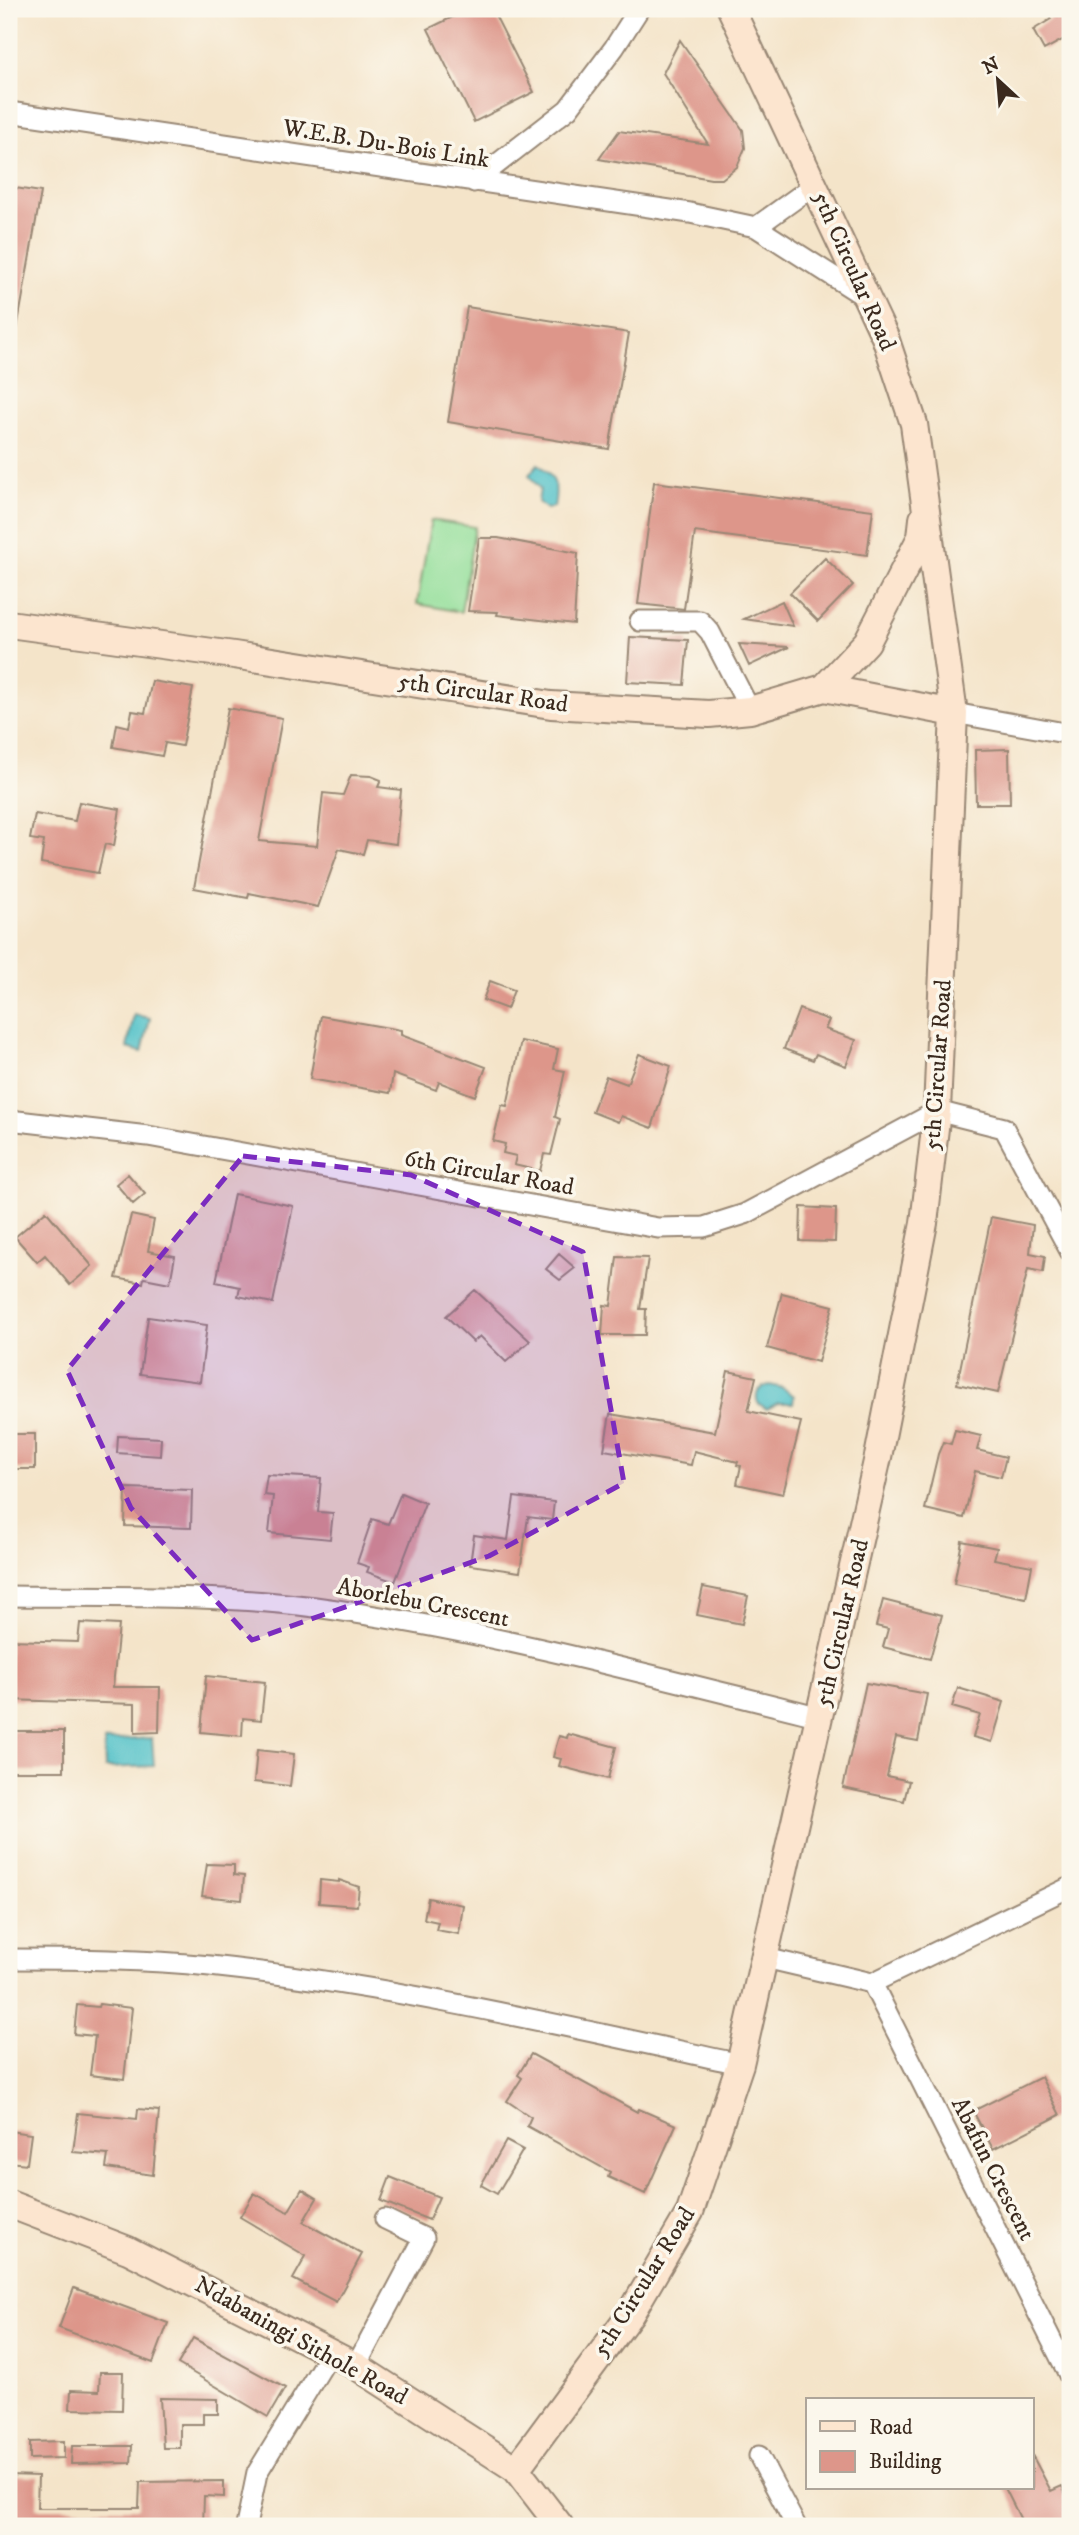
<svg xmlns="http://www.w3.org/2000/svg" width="1079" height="2535" font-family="'IM FELL DW Pica',serif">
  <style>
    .green { fill: #94df9b; stroke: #68845c; stroke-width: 2 }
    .water { fill: #54c2c9; stroke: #487674; stroke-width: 2 }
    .building { fill: #dd968a }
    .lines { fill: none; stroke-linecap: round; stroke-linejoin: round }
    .street-casing { stroke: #988774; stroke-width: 23 }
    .secondary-casing { stroke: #988774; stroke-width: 30 }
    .street { stroke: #fff; stroke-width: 19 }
    .secondary { stroke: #fce5cf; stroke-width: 26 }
    .marked { fill: #7b2cbf; fill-opacity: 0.2; stroke: #7b2cbf; stroke-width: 5; stroke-dasharray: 14 9; stroke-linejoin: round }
    .labels { text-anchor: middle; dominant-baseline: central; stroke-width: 7; stroke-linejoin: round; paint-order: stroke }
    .street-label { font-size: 24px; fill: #3b2a1e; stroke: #fbf7ec }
  </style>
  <rect width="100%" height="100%" fill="#fbf7ec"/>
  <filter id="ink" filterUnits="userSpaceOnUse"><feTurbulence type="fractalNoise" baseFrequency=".0143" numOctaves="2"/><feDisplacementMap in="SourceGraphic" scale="14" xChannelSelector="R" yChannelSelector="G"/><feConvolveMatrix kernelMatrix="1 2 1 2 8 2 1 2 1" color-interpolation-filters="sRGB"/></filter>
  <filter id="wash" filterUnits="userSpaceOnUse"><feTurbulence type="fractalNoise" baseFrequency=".00686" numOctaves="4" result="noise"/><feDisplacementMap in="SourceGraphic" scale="28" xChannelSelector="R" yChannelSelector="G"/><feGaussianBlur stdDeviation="1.57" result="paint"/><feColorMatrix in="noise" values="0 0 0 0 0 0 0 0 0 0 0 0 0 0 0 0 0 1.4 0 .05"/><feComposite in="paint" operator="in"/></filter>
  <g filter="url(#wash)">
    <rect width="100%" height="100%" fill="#f4e4c9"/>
    <!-- green -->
    <path class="green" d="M 431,520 L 475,527 L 461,612 L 417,604 Z"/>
    <!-- water -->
    <path class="water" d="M 538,464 C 556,478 558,485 554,507 L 547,509 L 538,502 L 540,489 L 529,475 Z
      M 134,1015 L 150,1018 L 142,1052 L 127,1048 Z
      M 770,1385 L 783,1388 L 794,1396 L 793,1403 L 778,1403 L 767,1409 L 758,1403 C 754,1393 760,1386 770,1385 Z
      M 152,1738 L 154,1766 L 105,1768 L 104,1741 Z"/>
    <g id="blocks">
      <!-- building -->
      <path class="building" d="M 469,9 L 492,9 L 534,92 L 474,122 L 428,29 Z
        M 1045,9 L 1070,9 L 1070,36 L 1044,50 L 1033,30 L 1051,19 Z
        M 680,40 L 743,130 L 745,148 L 737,167 L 722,179 L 711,179 L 599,159 L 619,131 L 708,144 L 663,73 Z
        M 9,187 L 41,192 L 17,329 L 9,328 Z
        M 467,307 L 629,333 L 609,449 L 448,422 Z
        M 654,482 L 873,510 L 867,555 L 695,532 L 684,609 L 638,604 Z
        M 479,538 L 498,538 L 578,553 L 574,624 L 497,615 L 498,612 L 468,611 Z
        M 825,558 L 853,585 L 818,621 L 790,593 Z
        M 782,601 L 793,626 L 744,619 Z
        M 630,637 L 688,640 L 684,685 L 627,682 Z
        M 739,644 L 789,647 L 749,666 Z
        M 152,681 L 193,688 L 182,746 L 165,743 L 162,756 L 113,747 L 117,724 L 129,727 L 132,711 L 145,713 Z
        M 228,708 L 282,718 L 259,841 L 317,846 L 323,793 L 343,795 L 351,775 L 371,776 L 381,780 L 378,787 L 401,790 L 396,844 L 367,840 L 363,854 L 339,849 L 318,907 L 249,893 L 248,898 L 194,888 Z
        M 1009,749 L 1010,804 L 976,804 L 975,750 Z
        M 79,802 L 120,809 L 114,846 L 105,844 L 98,873 L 41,863 L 44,841 L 30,839 L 35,814 L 75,821 Z
        M 490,981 L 514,990 L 507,1009 L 483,1000 Z
        M 799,1009 L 829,1020 L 825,1029 L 856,1040 L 846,1066 L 816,1054 L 813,1060 L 784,1049 Z
        M 321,1016 L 401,1030 L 401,1035 L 486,1067 L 475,1096 L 439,1082 L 436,1090 L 393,1074 L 390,1093 L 310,1079 Z
        M 521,1041 L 558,1049 L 554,1069 L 565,1071 L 555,1117 L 560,1119 L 551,1155 L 544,1154 L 540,1171 L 514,1165 L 516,1156 L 503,1153 L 505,1144 L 493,1141 L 502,1105 L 507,1106 Z
        M 639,1054 L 671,1066 L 652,1128 L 621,1116 L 618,1122 L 592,1112 L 606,1076 L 627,1084 Z
        M 128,1174 L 145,1194 L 133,1204 L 116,1184 Z
        M 234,1194 L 293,1206 L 273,1303 L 238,1296 L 240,1287 L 216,1282 Z
        M 801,1207 L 836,1209 L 835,1242 L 800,1241 Z
        M 46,1211 L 92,1266 L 70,1285 L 45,1255 L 37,1262 L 15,1237 Z
        M 131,1215 L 154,1220 L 148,1251 L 175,1256 L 170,1283 L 144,1278 L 143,1283 L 116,1278 Z
        M 991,1217 L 1033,1225 L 1030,1253 L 1045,1256 L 1043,1272 L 1028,1269 L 998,1393 L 957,1384 Z
        M 559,1254 L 575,1268 L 560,1280 L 546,1269 Z
        M 617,1257 L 648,1258 L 640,1309 L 646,1309 L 645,1335 L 602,1335 L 604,1305 L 611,1306 Z
        M 475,1290 L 530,1341 L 506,1362 L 480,1336 L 473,1342 L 446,1316 Z
        M 782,1293 L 833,1306 L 818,1362 L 767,1348 Z
        M 148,1317 L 207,1325 L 200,1382 L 140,1374 Z
        M 728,1371 L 756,1377 L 748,1411 L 801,1422 L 783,1494 L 737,1484 L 741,1466 L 737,1465 L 738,1462 L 694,1451 L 691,1465 L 604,1450 L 610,1414 L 715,1432 Z
        M 955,1430 L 981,1436 L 977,1450 L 1006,1457 L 1001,1477 L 975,1471 L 964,1518 L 925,1509 L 938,1454 L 943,1442 L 951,1444 Z
        M 9,1434 L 35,1434 L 35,1469 L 9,1469 Z
        M 118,1436 L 161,1438 L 160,1456 L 117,1453 Z
        M 267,1475 L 321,1478 L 318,1512 L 333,1513 L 330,1539 L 269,1533 L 273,1496 L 264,1495 Z
        M 126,1488 L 192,1490 L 191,1528 L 125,1526 Z
        M 401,1493 L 425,1503 L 395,1582 L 367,1572 L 369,1567 L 357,1563 L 372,1519 L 388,1524 Z
        M 514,1497 L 554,1502 L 552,1520 L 528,1517 L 520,1572 L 470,1565 L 474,1535 L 508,1540 Z
        M 962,1541 L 997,1548 L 994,1559 L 1032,1566 L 1026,1598 L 954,1584 Z
        M 703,1587 L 748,1596 L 742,1624 L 697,1615 Z
        M 883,1600 L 942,1615 L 930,1659 L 883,1647 L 888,1629 L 876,1626 Z
        M 80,1623 L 119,1625 L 113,1687 L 160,1687 L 159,1732 L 135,1733 L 135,1704 L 9,1700 L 9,1640 L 78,1642 Z
        M 206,1676 L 265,1682 L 261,1720 L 243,1718 L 242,1736 L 201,1732 Z
        M 866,1683 L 927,1694 L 918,1741 L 896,1737 L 887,1776 L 909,1781 L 904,1801 L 843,1788 Z
        M 958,1688 L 1004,1702 L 992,1742 L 973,1737 L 980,1715 L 952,1707 Z
        M 9,1731 L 64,1731 L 64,1771 L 9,1771 Z
        M 568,1734 L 616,1747 L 608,1779 L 559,1766 L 561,1759 L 553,1757 L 559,1736 L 567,1738 Z
        M 257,1750 L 294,1754 L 290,1786 L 254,1782 Z
        M 207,1864 L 234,1865 L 234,1875 L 244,1876 L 242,1900 L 202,1896 Z
        M 320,1880 L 339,1882 L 339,1880 L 359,1887 L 357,1906 L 319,1903 Z
        M 428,1898 L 463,1905 L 459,1934 L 436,1930 L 438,1922 L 424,1919 Z
        M 99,2004 L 132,2008 L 124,2079 L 90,2075 L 95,2036 L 74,2034 L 77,2005 L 98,2007 Z
        M 531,2054 L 637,2112 L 639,2109 L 676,2125 L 645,2194 L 608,2177 L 610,2172 L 527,2126 L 531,2117 L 507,2101 L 522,2078 L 518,2075 Z
        M 1041,2077 L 1060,2115 L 993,2149 L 973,2111 Z
        M 138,2109 L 159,2111 L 153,2175 L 106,2168 L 108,2155 L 73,2152 L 78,2113 L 137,2119 Z
        M 9,2131 L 31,2134 L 27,2164 L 9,2162 Z
        M 506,2141 L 523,2150 L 497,2194 L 481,2185 Z
        M 390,2177 L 439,2197 L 429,2220 L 381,2201 Z
        M 302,2189 L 317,2198 L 303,2222 L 362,2254 L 336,2302 L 293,2279 L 306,2256 L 240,2217 L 254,2193 L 288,2212 Z
        M 74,2288 L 168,2323 L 153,2363 L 59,2328 Z
        M 193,2338 L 285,2388 L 268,2417 L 178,2364 Z
        M 100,2372 L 123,2372 L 122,2410 L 70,2409 L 71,2390 L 99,2391 Z
        M 160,2398 L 218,2399 L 218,2414 L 203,2414 L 203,2424 L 180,2424 L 180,2448 L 163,2448 Z
        M 64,2441 L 64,2458 L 30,2459 L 30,2442 Z
        M 72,2446 L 132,2446 L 131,2463 L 71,2464 Z
        M 1032,2455 L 1051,2491 L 1062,2486 L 1070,2504 L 1070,2526 L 1024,2526 L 1005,2488 L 1032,2488 Z
        M 9,2475 L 38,2476 L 37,2508 L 139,2508 L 140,2482 L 224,2481 L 224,2497 L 204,2496 L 203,2526 L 9,2526 Z"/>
    </g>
  </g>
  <g filter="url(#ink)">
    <use href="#blocks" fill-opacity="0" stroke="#988774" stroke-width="2"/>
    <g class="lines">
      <defs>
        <path id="street" d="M 9,112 L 690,213 L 756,227 L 867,298
          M 474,182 L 568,109 L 614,48 L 639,9
          M 756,227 L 816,184
          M 640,621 L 700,621 L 710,632 L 750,710
          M 954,713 L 1070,734
          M 937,1111 L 1004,1128 L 1070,1251
          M 9,1120 L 148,1136 L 658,1228 L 704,1227 L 745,1214 L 936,1112
          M 9,1596 C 110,1597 214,1594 315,1607 C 485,1630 654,1676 821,1717
          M 765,1958 L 872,1983 L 1070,1887
          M 9,1959 C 76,1959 143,1959 210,1966 C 388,1985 565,2026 740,2064
          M 872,1983 L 1070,2377
          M 356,2366 L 424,2238 L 385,2219
          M 759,2456 L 796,2526
          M 246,2526 L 257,2473 L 331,2352"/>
        <path id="secondary" d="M 9,624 L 234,655 L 551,705 L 709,714 L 750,710 L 824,688 L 954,713
          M 824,688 L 867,642 L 921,537 L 923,519
          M 9,2204 L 128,2250 L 356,2366 L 516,2469 L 560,2526
          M 516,2469 L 631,2313 L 690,2212 L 740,2064 L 878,1457 L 924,1223 L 937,1111 L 954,713 L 914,424 L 885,337 L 731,9"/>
      </defs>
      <!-- street casing -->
      <use href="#street" class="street-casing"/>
      <!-- secondary casing -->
      <use href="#secondary" class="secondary-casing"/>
      <!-- street -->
      <use href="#street" class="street"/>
      <!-- secondary -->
      <use href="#secondary" class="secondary"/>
    </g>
  </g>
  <!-- marked area -->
  <path class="marked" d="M 243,1156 L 411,1175 L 583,1252 L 624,1483 L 489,1556 L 252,1640 L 131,1508 L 67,1370 Z"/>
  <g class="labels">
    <!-- street labels -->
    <g class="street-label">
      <text transform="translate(386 144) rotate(9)">W.E.B. Du-Bois Link</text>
      <text transform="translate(854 271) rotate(66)">5th Circular Road</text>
      <text transform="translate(483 693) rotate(8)">5th Circular Road</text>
      <text transform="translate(938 1065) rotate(-86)">5th Circular Road</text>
      <text transform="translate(489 1173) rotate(10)">6th Circular Road</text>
      <text transform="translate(423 1603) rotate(11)">Aborlebu Crescent</text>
      <text transform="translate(842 1623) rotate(-77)">5th Circular Road</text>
      <text transform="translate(993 2169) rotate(63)">Abafun Crescent</text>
      <text transform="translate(644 2282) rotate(-58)">5th Circular Road</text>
      <text transform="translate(301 2341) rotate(29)">Ndabaningi Sithole Road</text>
    </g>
  </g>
  <!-- margin -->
  <rect width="1079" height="2535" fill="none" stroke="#fbf7ec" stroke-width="35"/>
  <!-- legend -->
  <rect x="806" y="2398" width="228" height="91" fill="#fbf7ec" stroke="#aea59a" stroke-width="2"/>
  <rect x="820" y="2421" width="35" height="10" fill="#fce5cf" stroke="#aea59a" stroke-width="2"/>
  <text x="869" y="2434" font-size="21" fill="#3b2a1e">Road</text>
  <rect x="820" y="2451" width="35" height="21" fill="#dd968a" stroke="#aea59a" stroke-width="2"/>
  <text x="869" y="2468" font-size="21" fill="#3b2a1e">Building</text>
  <!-- north arrow -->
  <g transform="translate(998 80) rotate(334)" stroke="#fbf7ec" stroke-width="5" paint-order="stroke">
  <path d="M0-5L12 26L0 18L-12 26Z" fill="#3b2a1e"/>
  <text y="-10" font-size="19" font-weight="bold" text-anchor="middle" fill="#3b2a1e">N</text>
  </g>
</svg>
